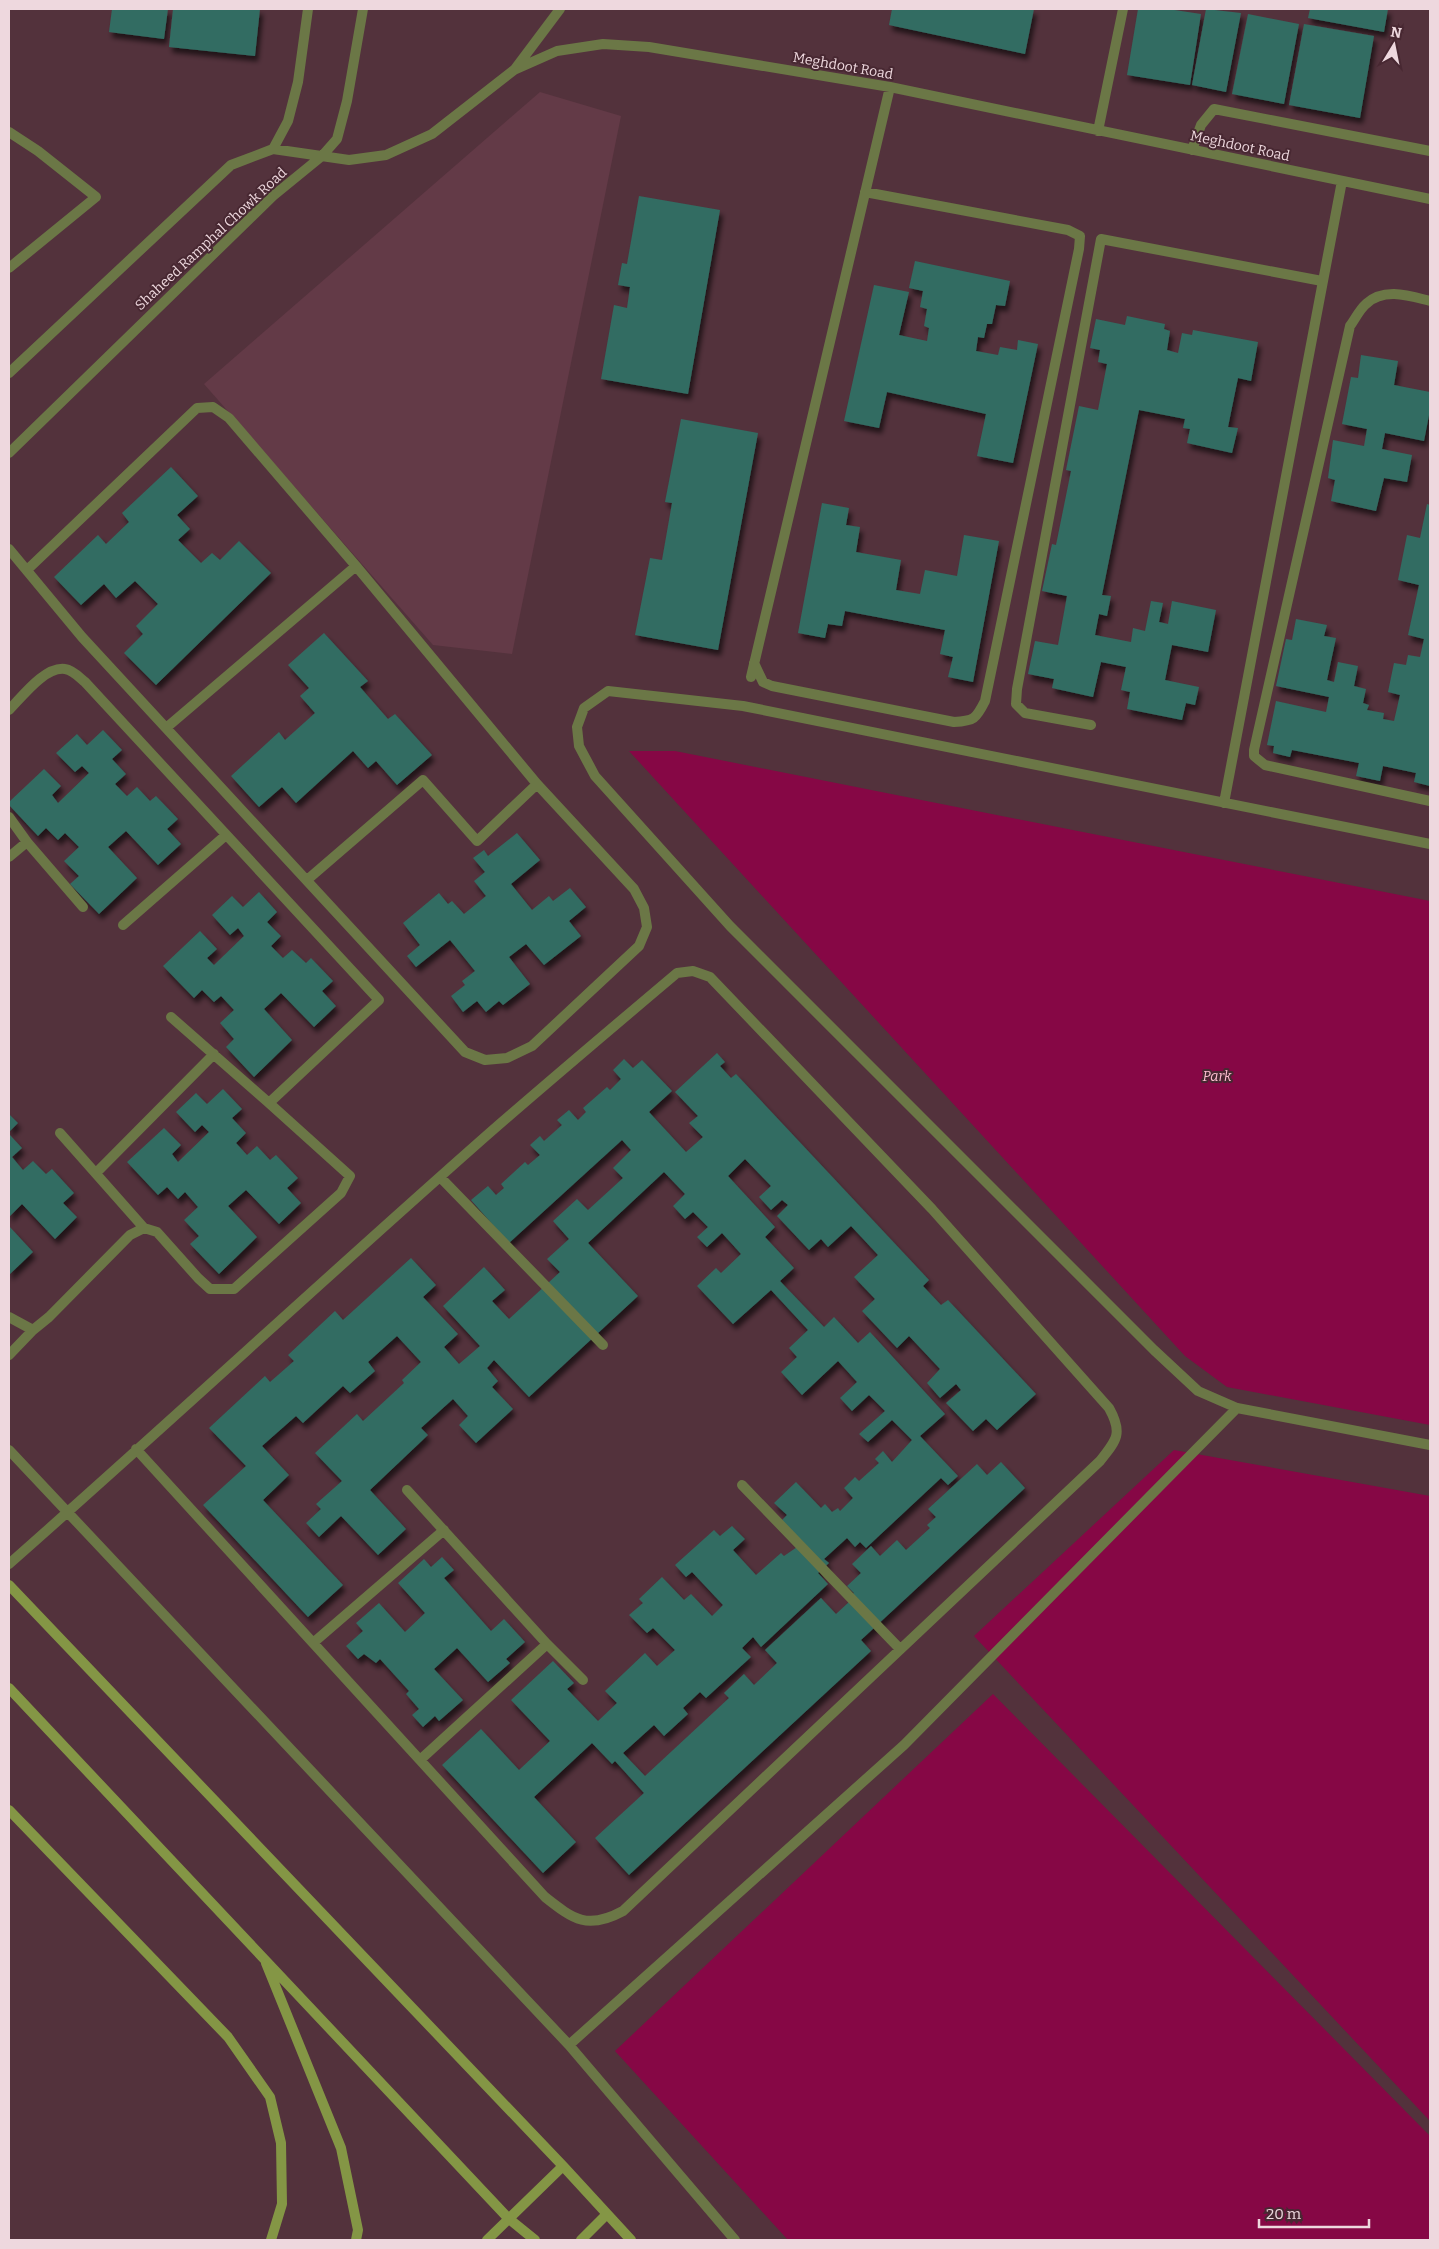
<svg xmlns="http://www.w3.org/2000/svg" width="1439" height="2249" font-family="Bitter,serif">
  <style>
    .built { fill: #633a47 }
    .green { fill: #860745 }
    .building { fill: #326c62; filter: url(#shadow) }
    .lines { fill: none; stroke-linecap: round; stroke-linejoin: round }
    .lane { stroke: #6b7746; stroke-width: 10 }
    .street { stroke: #6b7746; stroke-width: 10 }
    .secondary { stroke: #849645; stroke-width: 10 }
    .labels { text-anchor: middle; dominant-baseline: central; stroke-width: 4; stroke-linejoin: round; paint-order: stroke }
    .street-label { font-size: 14px; fill: #eed8de; stroke: #482832 }
    .park-label { font-size: 14px; font-style: italic; fill: #febed1; stroke: #482832 }
  </style>
  <defs>
    <filter id="shadow"><feDropShadow dx="3" dy="5.5" stdDeviation="2.5" flood-color="#0009"/></filter>
  </defs>
  <rect width="100%" height="100%" fill="#53323c"/>
  <!-- built -->
  <path class="built" d="M 540,92 L 621,116 L 512,654 L 433,645 L 204,384 Z"/>
  <!-- green -->
  <path class="green" d="M 629,751 L 675,751 L 1430,901 L 1430,1425 L 1227,1387 L 1185,1356 Z
    M 1174,1450 L 1430,1496 L 1430,2121 L 974,1636 Z
    M 993,1694 L 1430,2136 L 1430,2240 L 788,2240 L 615,2051 Z"/>
  <!-- building -->
  <path class="building" d="M 112,9 L 168,9 L 164,39 L 109,32 Z
    M 173,9 L 260,9 L 255,56 L 169,47 Z
    M 892,9 L 1034,9 L 1025,54 L 889,25 Z
    M 1138,9 L 1168,9 L 1201,14 L 1190,85 L 1127,75 Z
    M 1206,9 L 1241,13 L 1226,92 L 1192,85 Z
    M 1310,9 L 1388,9 L 1384,32 L 1308,18 Z
    M 1248,14 L 1299,24 L 1284,104 L 1232,94 Z
    M 1304,24 L 1374,36 L 1360,118 L 1289,105 Z
    M 639,196 L 720,210 L 688,394 L 601,379 L 614,305 L 627,308 L 630,287 L 618,285 L 622,263 L 627,264 Z
    M 915,261 L 1010,281 L 1005,306 L 996,305 L 992,324 L 987,324 L 984,338 L 978,337 L 976,351 L 998,355 L 1000,347 L 1017,350 L 1018,340 L 1038,344 L 1013,463 L 977,456 L 986,414 L 887,392 L 879,428 L 844,421 L 874,285 L 909,292 L 899,335 L 927,341 L 929,328 L 924,326 L 927,309 L 920,307 L 923,291 L 909,288 Z
    M 1127,316 L 1165,324 L 1164,329 L 1170,331 L 1167,350 L 1178,353 L 1182,333 L 1192,335 L 1193,330 L 1258,342 L 1251,381 L 1238,378 L 1228,427 L 1238,428 L 1232,453 L 1187,443 L 1190,429 L 1183,428 L 1185,419 L 1139,410 L 1102,595 L 1111,596 L 1107,616 L 1099,614 L 1095,635 L 1131,642 L 1133,628 L 1145,631 L 1151,601 L 1163,603 L 1159,622 L 1168,624 L 1172,601 L 1216,610 L 1208,652 L 1172,645 L 1165,680 L 1199,687 L 1195,705 L 1186,703 L 1182,720 L 1127,709 L 1130,692 L 1121,690 L 1126,667 L 1101,662 L 1093,697 L 1052,688 L 1054,679 L 1028,674 L 1035,641 L 1058,645 L 1067,596 L 1042,591 L 1052,544 L 1056,545 L 1071,471 L 1066,470 L 1079,406 L 1098,410 L 1107,364 L 1098,362 L 1100,350 L 1090,348 L 1096,319 L 1125,325 Z
    M 1361,355 L 1398,361 L 1394,385 L 1430,392 L 1430,410 L 1424,441 L 1385,433 L 1382,449 L 1412,455 L 1407,482 L 1384,478 L 1376,511 L 1331,501 L 1335,480 L 1328,478 L 1333,440 L 1364,446 L 1367,429 L 1342,424 L 1351,377 L 1358,378 Z
    M 681,419 L 758,433 L 718,650 L 635,635 L 650,558 L 662,560 L 672,503 L 665,502 Z
    M 171,467 L 198,496 L 177,515 L 190,529 L 178,540 L 201,563 L 212,553 L 220,560 L 239,541 L 271,573 L 156,685 L 124,653 L 143,634 L 136,626 L 158,604 L 135,581 L 116,598 L 104,584 L 81,605 L 54,577 L 98,535 L 106,544 L 129,522 L 122,513 Z
    M 822,503 L 849,508 L 846,525 L 860,527 L 856,552 L 901,560 L 896,590 L 920,594 L 925,570 L 957,576 L 964,535 L 999,541 L 973,682 L 948,677 L 953,657 L 940,654 L 945,630 L 845,611 L 842,626 L 828,624 L 825,638 L 798,633 Z
    M 1427,504 L 1430,505 L 1430,786 L 1414,782 L 1416,773 L 1383,766 L 1380,781 L 1356,776 L 1359,763 L 1292,750 L 1290,757 L 1273,753 L 1274,746 L 1267,745 L 1276,701 L 1326,712 L 1329,697 L 1276,686 L 1286,639 L 1292,640 L 1296,619 L 1327,625 L 1324,636 L 1336,638 L 1327,680 L 1334,682 L 1338,662 L 1358,666 L 1354,686 L 1366,689 L 1363,703 L 1369,705 L 1367,710 L 1384,713 L 1383,719 L 1394,721 L 1400,695 L 1388,692 L 1394,663 L 1406,665 L 1408,655 L 1420,657 L 1424,639 L 1408,635 L 1419,585 L 1398,580 L 1407,535 L 1420,538 Z
    M 324,633 L 368,681 L 360,687 L 388,719 L 395,714 L 432,755 L 397,785 L 376,761 L 368,768 L 353,751 L 296,803 L 282,787 L 259,807 L 231,776 L 279,732 L 285,740 L 315,713 L 300,696 L 309,688 L 288,665 Z
    M 103,730 L 122,750 L 112,759 L 126,774 L 115,784 L 127,796 L 137,787 L 150,801 L 156,796 L 178,819 L 167,829 L 181,844 L 158,865 L 126,831 L 108,847 L 137,878 L 99,914 L 70,884 L 79,876 L 64,861 L 79,847 L 65,833 L 58,840 L 46,828 L 38,836 L 9,805 L 9,802 L 44,769 L 61,786 L 52,795 L 58,803 L 89,773 L 82,766 L 75,772 L 56,753 L 77,734 L 87,745 Z
    M 517,833 L 540,860 L 511,884 L 532,910 L 549,896 L 553,901 L 570,888 L 586,907 L 569,921 L 581,936 L 544,965 L 526,944 L 509,957 L 530,984 L 503,1005 L 499,1001 L 486,1012 L 477,1001 L 463,1012 L 451,996 L 465,985 L 462,981 L 475,971 L 450,940 L 416,967 L 407,956 L 420,945 L 403,923 L 439,893 L 448,904 L 452,901 L 464,914 L 486,896 L 474,881 L 485,872 L 473,858 L 484,850 L 488,856 Z
    M 259,892 L 277,912 L 267,922 L 281,936 L 271,946 L 283,958 L 292,950 L 306,963 L 311,958 L 333,981 L 322,991 L 336,1006 L 314,1027 L 281,993 L 264,1009 L 292,1040 L 254,1077 L 226,1047 L 234,1039 L 220,1023 L 234,1010 L 221,996 L 214,1002 L 202,990 L 194,998 L 163,966 L 200,931 L 217,949 L 207,958 L 214,965 L 244,936 L 238,928 L 230,935 L 212,915 L 232,896 L 243,907 Z
    M 717,1053 L 725,1062 L 720,1066 L 731,1078 L 736,1074 L 929,1280 L 923,1286 L 941,1305 L 948,1300 L 1036,1394 L 997,1430 L 986,1419 L 973,1431 L 946,1403 L 961,1390 L 956,1384 L 940,1398 L 927,1383 L 940,1369 L 909,1336 L 897,1348 L 862,1311 L 875,1299 L 854,1277 L 878,1255 L 851,1226 L 828,1247 L 821,1239 L 809,1250 L 777,1216 L 788,1205 L 782,1200 L 771,1210 L 759,1197 L 771,1186 L 745,1159 L 728,1176 L 775,1227 L 765,1237 L 794,1268 L 780,1281 L 824,1327 L 834,1317 L 858,1343 L 870,1332 L 945,1414 L 920,1436 L 958,1476 L 948,1485 L 941,1478 L 866,1548 L 860,1542 L 855,1547 L 847,1538 L 824,1559 L 829,1563 L 818,1573 L 828,1584 L 761,1647 L 753,1637 L 742,1648 L 751,1657 L 706,1698 L 700,1692 L 683,1708 L 688,1714 L 664,1736 L 654,1725 L 623,1753 L 645,1776 L 729,1698 L 724,1693 L 744,1674 L 754,1685 L 777,1663 L 765,1650 L 821,1598 L 836,1614 L 849,1602 L 847,1600 L 854,1593 L 847,1586 L 861,1573 L 852,1564 L 871,1546 L 880,1556 L 897,1540 L 906,1550 L 930,1528 L 927,1525 L 936,1517 L 928,1509 L 977,1464 L 987,1475 L 1001,1462 L 1025,1488 L 861,1640 L 871,1651 L 629,1875 L 595,1838 L 644,1793 L 615,1761 L 612,1764 L 592,1743 L 534,1797 L 576,1842 L 543,1873 L 442,1765 L 481,1729 L 519,1770 L 550,1741 L 511,1700 L 553,1661 L 574,1683 L 567,1689 L 598,1721 L 617,1703 L 605,1691 L 645,1653 L 657,1666 L 675,1650 L 653,1628 L 647,1633 L 629,1615 L 643,1603 L 639,1599 L 662,1577 L 684,1600 L 691,1594 L 712,1616 L 723,1605 L 692,1572 L 686,1577 L 675,1565 L 714,1530 L 720,1536 L 732,1526 L 745,1539 L 733,1550 L 756,1575 L 781,1553 L 784,1556 L 800,1545 L 779,1523 L 787,1515 L 774,1503 L 796,1482 L 821,1508 L 825,1504 L 832,1512 L 838,1508 L 840,1511 L 853,1498 L 844,1488 L 855,1477 L 859,1481 L 879,1463 L 875,1459 L 883,1451 L 892,1462 L 912,1440 L 892,1420 L 868,1442 L 859,1434 L 885,1411 L 869,1395 L 852,1411 L 840,1398 L 857,1382 L 838,1361 L 802,1395 L 781,1372 L 797,1357 L 789,1348 L 808,1330 L 771,1290 L 733,1324 L 697,1286 L 716,1268 L 721,1273 L 741,1254 L 722,1233 L 707,1247 L 697,1237 L 708,1227 L 693,1212 L 685,1219 L 673,1206 L 685,1194 L 664,1172 L 588,1243 L 638,1296 L 529,1397 L 494,1360 L 487,1368 L 498,1381 L 492,1387 L 513,1409 L 476,1443 L 459,1425 L 468,1416 L 453,1399 L 421,1428 L 428,1435 L 370,1490 L 406,1529 L 378,1555 L 341,1516 L 319,1537 L 306,1523 L 321,1509 L 316,1504 L 342,1481 L 315,1453 L 357,1414 L 363,1421 L 404,1383 L 402,1380 L 421,1362 L 397,1336 L 368,1362 L 375,1371 L 350,1393 L 343,1386 L 303,1423 L 296,1416 L 262,1446 L 289,1475 L 263,1500 L 343,1585 L 308,1617 L 203,1505 L 246,1466 L 209,1428 L 265,1376 L 270,1382 L 294,1361 L 288,1355 L 335,1311 L 343,1320 L 411,1258 L 436,1285 L 423,1297 L 458,1334 L 444,1347 L 459,1364 L 480,1346 L 443,1306 L 484,1267 L 505,1290 L 492,1301 L 509,1319 L 560,1272 L 547,1259 L 569,1239 L 553,1221 L 577,1199 L 588,1210 L 623,1178 L 613,1168 L 631,1150 L 622,1140 L 509,1243 L 471,1200 L 488,1186 L 496,1195 L 504,1188 L 501,1184 L 525,1162 L 528,1165 L 540,1155 L 530,1145 L 540,1136 L 544,1141 L 562,1125 L 557,1120 L 569,1110 L 578,1120 L 586,1112 L 583,1108 L 607,1087 L 610,1090 L 621,1079 L 613,1070 L 624,1059 L 633,1068 L 642,1060 L 672,1091 L 649,1112 L 686,1152 L 703,1137 L 689,1123 L 698,1116 L 675,1092 Z
    M 223,1089 L 242,1109 L 232,1118 L 246,1133 L 236,1143 L 247,1155 L 257,1146 L 270,1160 L 276,1155 L 298,1178 L 287,1188 L 301,1203 L 279,1224 L 246,1190 L 228,1206 L 257,1237 L 219,1274 L 190,1244 L 199,1236 L 184,1220 L 198,1207 L 185,1192 L 178,1199 L 167,1187 L 158,1195 L 127,1162 L 164,1128 L 181,1145 L 172,1154 L 178,1162 L 209,1132 L 202,1125 L 195,1132 L 176,1112 L 196,1093 L 207,1104 Z
    M 9,1114 L 18,1123 L 9,1132 Z
    M 9,1134 L 22,1148 L 12,1157 L 23,1170 L 33,1161 L 46,1174 L 52,1169 L 74,1193 L 63,1203 L 77,1217 L 55,1239 L 22,1204 L 9,1217 Z
    M 9,1226 L 33,1252 L 9,1275 Z
    M 442,1557 L 454,1570 L 444,1578 L 491,1631 L 504,1619 L 525,1642 L 506,1659 L 510,1663 L 488,1682 L 457,1648 L 434,1669 L 463,1700 L 439,1721 L 435,1716 L 423,1727 L 412,1715 L 419,1709 L 406,1694 L 409,1691 L 380,1659 L 376,1663 L 364,1654 L 358,1659 L 346,1646 L 363,1631 L 356,1623 L 379,1603 L 405,1632 L 425,1613 L 398,1583 L 424,1559 L 431,1567 Z"/>
  <g class="lines">
    <!-- lane -->
    <path class="lane" d="M 9,132 L 38,151 L 96,197 L 9,268"/>
    <!-- street -->
    <path class="street" d="M 515,69 L 560,9
      M 1098,131 L 1123,9
      M 273,149 L 349,160 L 386,155 L 432,134 L 514,70 L 557,51 L 603,44 L 649,47 L 890,87 L 1430,199
      M 1192,150 L 1201,125 L 1214,109 L 1430,151
      M 1430,301 C 1410,296 1384,287 1366,304 C 1360,309 1355,319 1350,326 L 1254,750 L 1254,756 L 1265,765 L 1430,801
      M 9,373 L 231,165 L 273,149 L 288,121 L 298,82 L 308,9
      M 9,453 L 273,196 L 322,156 L 337,139 L 347,101 L 363,9
      M 9,549 L 82,637 L 465,1052 L 485,1060 L 507,1058 L 532,1046 L 639,946 L 647,927 L 644,908 L 634,889 L 537,784 L 356,566 L 229,418 L 213,407 L 197,408 L 27,570
      M 754,663 L 763,682 L 772,686 L 954,722 C 974,721 976,719 985,701 L 1079,249 L 1080,236 L 1068,230 L 865,192
      M 751,677 L 890,87
      M 9,710 C 22,697 45,666 65,669 C 73,670 80,678 85,682 L 379,1000 L 269,1103 L 350,1176 L 341,1193 L 234,1289 L 210,1289 L 198,1278 L 157,1232 L 144,1228 L 130,1235 L 49,1317 L 33,1330 L 9,1317
      M 1091,725 L 1025,713 L 1016,704 L 1017,689 L 1101,239 L 1322,281
      M 166,728 L 356,566
      M 1224,803 L 1342,181
      M 9,817 L 27,842
      M 1430,844 L 743,706 L 608,691 L 584,708 L 577,727 L 579,746 L 595,776 L 730,926 L 1154,1350 L 1198,1391 L 1237,1408 L 1430,1445
      M 9,857 L 27,842 L 83,907
      M 307,880 L 423,780 L 477,841 L 537,784
      M 123,925 L 226,835
      M 171,1017 L 269,1103
      M 60,1133 L 144,1228
      M 96,1173 L 214,1054
      M 440,1177 L 603,1345
      M 9,1355 L 33,1330
      M 9,1450 L 569,2045 L 904,1745 L 1237,1408
      M 742,1485 L 900,1649
      M 407,1490 L 547,1644 L 583,1680
      M 9,1564 C 169,1423 326,1277 486,1136 C 549,1081 613,1027 677,973 L 693,971 L 710,977 L 932,1209 L 1109,1408 C 1123,1433 1117,1440 1100,1461 L 623,1911 C 588,1930 574,1920 545,1897 L 136,1449
      M 313,1643 L 444,1530
      M 420,1760 L 547,1644
      M 569,2045 L 735,2240"/>
    <!-- secondary -->
    <path class="secondary" d="M 9,1585 L 563,2166 L 631,2240
      M 9,1688 L 509,2219 L 535,2240
      M 9,1810 L 228,2037 L 270,2097 L 281,2143 L 282,2204 L 271,2240
      M 266,1963 L 341,2148 L 358,2230 L 356,2240
      M 487,2240 L 563,2166
      M 581,2240 L 607,2214"/>
  </g>
  <g class="labels">
    <!-- street labels -->
    <g class="street-label">
      <text transform="translate(843 66) rotate(10)">Meghdoot Road</text>
      <text transform="translate(1240 146) rotate(12)">Meghdoot Road</text>
      <text transform="translate(211 239) rotate(-43)">Shaheed Ramphal Chowk Road</text>
    </g>
    <!-- park labels -->
    <g class="park-label">
      <text x="1217" y="1076">Park</text>
    </g>
  </g>
  <!-- border -->
  <rect width="1439" height="2249" fill="none" stroke="#eed8de" stroke-width="20"/>
  <!-- north arrow -->
  <g transform="translate(1394 45) rotate(10)" stroke="#482832" stroke-width="4" paint-order="stroke">
  <path d="M0-4L9 19L0 12L-9 19Z" fill="#eed8de"/>
  <text y="-8" font-size="14" font-weight="bold" text-anchor="middle" fill="#eed8de">N</text>
  </g>
  <!-- scale -->
  <path d="M1259 2219v8h110v-8" fill="none" stroke="#eed8de" stroke-width="2.5"/>
  <text x="1266" y="2219" font-size="15" fill="#eed8de" stroke="#482832" stroke-width="4" paint-order="stroke">20 m</text>
</svg>
